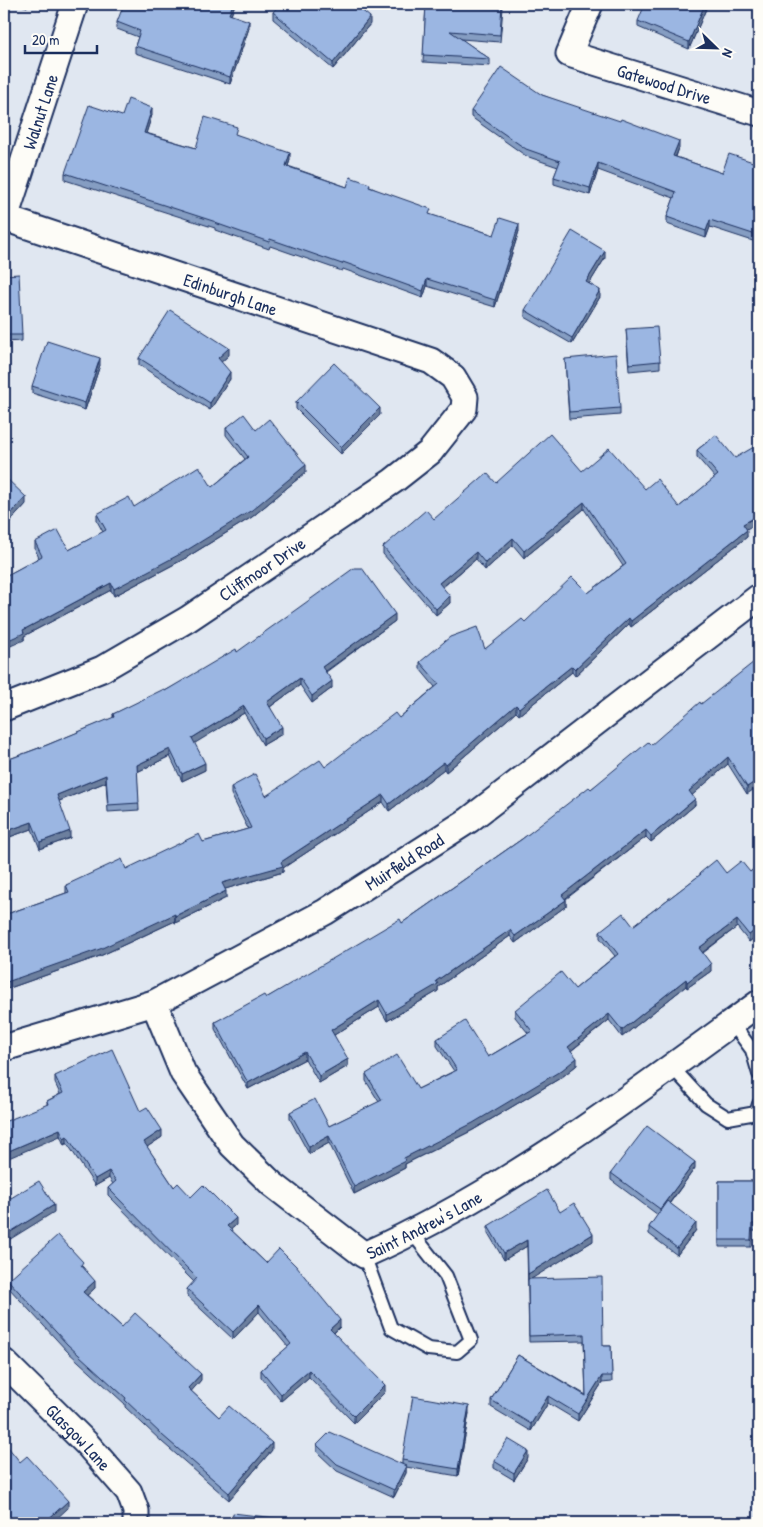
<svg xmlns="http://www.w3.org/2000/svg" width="763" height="1527" font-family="'Patrick Hand',sans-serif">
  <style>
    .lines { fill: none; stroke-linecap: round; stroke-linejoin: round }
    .lane-casing { stroke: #1b2f5e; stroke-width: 16 }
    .street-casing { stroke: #1b2f5e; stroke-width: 29 }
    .lane { stroke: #fdfcf7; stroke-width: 12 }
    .street { stroke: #fdfcf7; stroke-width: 25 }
    .wall { fill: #859dc2; stroke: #1b2f5e }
    .shaded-wall { fill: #6c7f9e; stroke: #1b2f5e }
    .building { fill: #9bb6e2; stroke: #1b2f5e }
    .labels { text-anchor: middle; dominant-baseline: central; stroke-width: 4; stroke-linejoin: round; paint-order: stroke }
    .street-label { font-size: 18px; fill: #1b2f5e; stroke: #fdfcf7 }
  </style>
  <rect width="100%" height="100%" fill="#e0e7f1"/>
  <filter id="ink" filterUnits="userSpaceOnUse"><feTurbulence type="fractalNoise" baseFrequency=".02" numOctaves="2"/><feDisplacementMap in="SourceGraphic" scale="10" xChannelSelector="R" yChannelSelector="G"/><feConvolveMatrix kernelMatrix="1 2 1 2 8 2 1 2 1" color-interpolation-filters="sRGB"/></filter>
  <g filter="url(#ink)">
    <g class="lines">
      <defs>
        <path id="lane" d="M 732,1023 L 752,1050 L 759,1074
          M 672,1067 L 706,1104 L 728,1118 L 756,1113 L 759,1104
          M 364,1255 L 391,1328 L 428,1349 L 457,1352 L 471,1340 L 446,1276 L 413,1234"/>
        <g id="street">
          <path id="s1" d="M 590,4 L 569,54 L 759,113"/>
          <path id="s2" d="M 4,218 L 431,361 L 453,377 L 465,397 L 464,409 L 430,452 L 393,481 L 188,619 L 102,669 L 4,708"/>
          <path id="s3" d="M 5,218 L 75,4"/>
          <path id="s4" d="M 154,1003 L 183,1073 L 232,1145 L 272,1184 L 364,1255 C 506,1192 634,1094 759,1003"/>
          <path id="s5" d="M 4,1048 L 154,1003 L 325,912 L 469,820 L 759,597"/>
          <path id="s6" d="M 4,1362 L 87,1444 L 129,1492 L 136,1511 L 136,1523"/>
        </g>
      </defs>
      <!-- lane casing -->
      <use href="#lane" class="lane-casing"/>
      <!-- street casing -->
      <use href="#street" class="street-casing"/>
      <!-- lane -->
      <use href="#lane" class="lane"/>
      <!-- street -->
      <use href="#street" class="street"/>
    </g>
    <!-- wall -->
    <path class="wall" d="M 18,4 L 28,4 L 27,7 Z
      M 235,4 L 231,15 L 249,28 L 230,84 L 135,53 L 135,46 L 138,37 L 117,29 L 117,22 Z
      M 426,4 L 503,8 L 500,42 L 461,39 L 490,59 L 490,66 L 423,62 Z
      M 708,4 L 689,49 L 638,27 L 638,21 Z
      M 273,12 L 370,24 L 333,69 L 273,19 Z
      M 542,95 L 679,148 L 676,157 L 722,173 L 759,164 L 759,243 L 710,227 L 706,238 L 667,224 L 667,217 L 674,198 L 598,170 L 590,195 L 554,184 L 554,177 L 558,167 L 526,156 L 471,117 L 471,111 Z
      M 152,115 L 146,133 L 196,148 L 237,135 L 290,160 L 288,166 L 347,187 L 370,187 L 431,215 L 494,235 L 519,231 L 495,307 L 427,286 L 423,298 L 343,269 L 342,271 L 270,246 L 269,249 L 215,230 L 215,228 L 65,180 L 65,173 L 122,116 Z
      M 605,258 L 589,284 L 600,297 L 572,344 L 525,317 L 525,310 Z
      M 4,275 L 22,335 L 22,341 L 4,342 Z
      M 626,329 L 660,361 L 660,368 L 629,371 Z
      M 229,355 L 221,362 L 230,379 L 210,410 L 139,365 L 139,358 Z
      M 565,359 L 620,408 L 620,415 L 569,419 Z
      M 100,365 L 85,410 L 32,393 L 32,386 Z
      M 296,402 L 380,415 L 341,454 L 296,409 Z
      M 226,428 L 256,430 L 306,472 L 252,517 L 184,559 L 114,596 L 111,590 L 24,636 L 24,640 L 11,573 L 39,558 L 35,549 L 35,542 L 69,550 L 103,532 L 97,521 L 97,514 L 134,507 L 212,487 L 245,459 L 226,435 Z
      M 716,435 L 746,529 L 747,537 L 631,627 L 629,624 L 575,676 L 572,672 L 519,715 L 516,712 L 446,772 L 444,769 L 389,811 L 383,802 L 283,868 L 283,872 L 225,889 L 226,898 L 175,923 L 175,921 L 100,956 L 4,990 L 4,915 L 66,893 L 66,885 L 126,869 L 203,842 L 248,829 L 231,794 L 231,787 L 266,796 L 325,767 L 399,718 L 435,687 L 420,669 L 420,662 L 485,649 L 525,622 L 588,593 L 623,566 L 584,509 L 524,558 L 513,545 L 485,570 L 476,559 L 443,587 L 450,603 L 436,615 L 383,554 L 383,547 L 434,519 L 496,483 L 582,471 L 645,489 L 679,507 L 715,478 L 697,457 L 697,450 Z
      M 4,478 L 26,504 L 6,526 L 4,523 Z
      M 395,621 L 326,672 L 332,688 L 312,703 L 300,685 L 270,707 L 282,734 L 263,745 L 244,713 L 194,743 L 205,770 L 182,781 L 170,756 L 137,772 L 139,810 L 108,812 L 106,782 L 59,801 L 70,838 L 40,849 L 32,829 L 4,839 L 4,761 L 47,745 L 113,718 L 113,714 L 165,691 L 237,652 Z
      M 651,745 L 757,750 L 747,794 L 728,764 L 692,795 L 695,805 L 651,842 L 646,837 L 566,899 L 566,906 L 515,943 L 510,936 L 438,987 L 438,991 L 387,1021 L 379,1007 L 334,1035 L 348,1066 L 319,1083 L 305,1059 L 248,1089 L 215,1029 L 215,1022 L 266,998 L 402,923 L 522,839 L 591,789 Z
      M 759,865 L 759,934 L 749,942 L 737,927 L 703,953 L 711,971 L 687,988 L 686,986 L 622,1037 L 609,1020 L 571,1051 L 577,1065 L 562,1077 L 473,1130 L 405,1164 L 405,1168 L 354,1194 L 329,1143 L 309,1154 L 290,1119 L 290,1112 L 329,1126 L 379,1102 L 366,1081 L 366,1074 L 418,1089 L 454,1071 L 437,1046 L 437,1039 L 488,1057 L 528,1033 L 515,1017 L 515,1010 L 575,989 L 615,956 L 600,938 L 600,931 L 633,926 L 700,875 L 700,873 L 726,873 L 750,872 Z
      M 55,1076 L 140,1111 L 162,1137 L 147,1147 L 174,1187 L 236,1225 L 231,1230 L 266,1263 L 340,1327 L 334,1333 L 385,1392 L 354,1423 L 309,1377 L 281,1401 L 261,1377 L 261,1370 L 288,1347 L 259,1312 L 233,1339 L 187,1296 L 187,1289 L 194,1282 L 108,1195 L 108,1188 L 113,1184 L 109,1178 L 95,1186 L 67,1143 L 64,1145 L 47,1104 L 47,1101 L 60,1094 L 55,1083 Z
      M 695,1168 L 670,1203 L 696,1230 L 677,1255 L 649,1234 L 649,1227 L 658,1215 L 611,1180 L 611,1173 Z
      M 719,1181 L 759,1181 L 759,1231 L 752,1231 L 751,1247 L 719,1247 Z
      M 560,1212 L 593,1241 L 531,1278 L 603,1346 L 611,1346 L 612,1382 L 602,1383 L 578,1421 L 548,1403 L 531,1431 L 491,1407 L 491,1400 L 518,1355 L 586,1395 L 584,1341 L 529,1342 L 527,1246 L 504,1260 L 488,1233 L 488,1226 Z
      M 83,1267 L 95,1288 L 87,1295 L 122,1327 L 201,1380 L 191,1391 L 219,1417 L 272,1450 L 229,1500 L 162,1442 L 125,1407 L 125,1404 L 67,1351 L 8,1287 L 8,1280 Z
      M 469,1413 L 458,1476 L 406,1467 L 406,1473 L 394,1497 L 337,1471 L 317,1452 L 317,1445 L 402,1464 L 402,1460 Z
      M 528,1458 L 514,1480 L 494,1468 L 494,1461 Z"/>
    <!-- shaded-wall -->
    <path class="shaded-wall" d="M 233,4 L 235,4 L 229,21 L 229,14 Z
      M 705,4 L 708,4 L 689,49 L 689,42 Z
      M 370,17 L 370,24 L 333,69 L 333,63 Z
      M 249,21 L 249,28 L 230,84 L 230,77 Z
      M 8,59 L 8,66 L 4,78 L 4,71 Z
      M 152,108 L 152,115 L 144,140 L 144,133 Z
      M 679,141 L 679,148 L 673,163 L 673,156 Z
      M 290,153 L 290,160 L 286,172 L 286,166 Z
      M 598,163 L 598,170 L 590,195 L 590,188 Z
      M 710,220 L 710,227 L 706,238 L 706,231 Z
      M 519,224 L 519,231 L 495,307 L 495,300 Z
      M 605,251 L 605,258 L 586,289 L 586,282 Z
      M 427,279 L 427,286 L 423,298 L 423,291 Z
      M 600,290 L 600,297 L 572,344 L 572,338 Z
      M 229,348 L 229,355 L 218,365 L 218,358 Z
      M 100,358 L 100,365 L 85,410 L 85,403 Z
      M 230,372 L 230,379 L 210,410 L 210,403 Z
      M 380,408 L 380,415 L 341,454 L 341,447 Z
      M 306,465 L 306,472 L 252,517 L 184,559 L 114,596 L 114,589 Z
      M 26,497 L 26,504 L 6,526 L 6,519 Z
      M 584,502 L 584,509 L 524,558 L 524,551 Z
      M 759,515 L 759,522 L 743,531 L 743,524 Z
      M 747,530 L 747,537 L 631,627 L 631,621 Z
      M 513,538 L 513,545 L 485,570 L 485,563 Z
      M 476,552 L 476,559 L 439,590 L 439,583 Z
      M 111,583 L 111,590 L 24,636 L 24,640 L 4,649 L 4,642 L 23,630 Z
      M 450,596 L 450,603 L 436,615 L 436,609 Z
      M 395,614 L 395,621 L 322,674 L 322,667 Z
      M 629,618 L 629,624 L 575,676 L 575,669 Z
      M 572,666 L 572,672 L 519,715 L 519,708 Z
      M 300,678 L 300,685 L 267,709 L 267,702 Z
      M 332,681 L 332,688 L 312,703 L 312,696 Z
      M 516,705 L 516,712 L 446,772 L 446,765 Z
      M 244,706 L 244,713 L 192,745 L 192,738 Z
      M 282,727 L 282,734 L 263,745 L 263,738 Z
      M 759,741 L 759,748 L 754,752 L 754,745 Z
      M 170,749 L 170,756 L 137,772 L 137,765 Z
      M 728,757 L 728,764 L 689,798 L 689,791 Z
      M 444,762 L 444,769 L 389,811 L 389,804 Z
      M 205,763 L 205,770 L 182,781 L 182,774 Z
      M 106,775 L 106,782 L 57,802 L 57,795 Z
      M 759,779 L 759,786 L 747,794 L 747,787 Z
      M 383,795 L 383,802 L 283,868 L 283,872 L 222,890 L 222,883 L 281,862 Z
      M 695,799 L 695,805 L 651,842 L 651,836 Z
      M 32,822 L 32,829 L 4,839 L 4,832 Z
      M 646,830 L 646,837 L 562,901 L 562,895 Z
      M 70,831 L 70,838 L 40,849 L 40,842 Z
      M 226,891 L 226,898 L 175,923 L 175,916 Z
      M 566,900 L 566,906 L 515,943 L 515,936 Z
      M 175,914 L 175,921 L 100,956 L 4,990 L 4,983 Z
      M 737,920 L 737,927 L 699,955 L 699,948 Z
      M 759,927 L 759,934 L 749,942 L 749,935 Z
      M 510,930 L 510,936 L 438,987 L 438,991 L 387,1021 L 387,1014 L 436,981 Z
      M 711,964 L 711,971 L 687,988 L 687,982 Z
      M 686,979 L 686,986 L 622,1037 L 622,1030 Z
      M 379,1000 L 379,1007 L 331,1037 L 331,1030 Z
      M 609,1014 L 609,1020 L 568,1053 L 568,1047 Z
      M 305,1052 L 305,1059 L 248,1089 L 248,1083 Z
      M 577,1058 L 577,1065 L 562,1077 L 473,1130 L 405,1164 L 405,1168 L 354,1194 L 354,1187 Z
      M 348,1059 L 348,1066 L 319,1083 L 319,1076 Z
      M 60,1129 L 60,1136 L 4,1160 L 4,1153 Z
      M 162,1130 L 162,1137 L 144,1149 L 144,1142 Z
      M 67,1136 L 67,1143 L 64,1145 L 64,1138 Z
      M 329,1136 L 329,1143 L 309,1154 L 309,1147 Z
      M 695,1162 L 695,1168 L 660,1216 L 660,1209 Z
      M 109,1171 L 109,1178 L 95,1186 L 95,1179 Z
      M 54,1205 L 54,1212 L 4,1243 L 4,1236 Z
      M 236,1218 L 236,1225 L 227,1233 L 227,1226 Z
      M 696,1223 L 696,1230 L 677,1255 L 677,1248 Z
      M 593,1234 L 593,1241 L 528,1281 L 528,1274 Z
      M 527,1240 L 527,1246 L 504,1260 L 504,1253 Z
      M 95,1281 L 95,1288 L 83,1299 L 83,1292 Z
      M 259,1305 L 259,1312 L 233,1339 L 233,1332 Z
      M 340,1320 L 340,1327 L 330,1336 L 330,1329 Z
      M 309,1370 L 309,1377 L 281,1401 L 281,1394 Z
      M 201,1374 L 201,1380 L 188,1395 L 188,1388 Z
      M 602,1376 L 602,1383 L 578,1421 L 578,1414 Z
      M 385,1385 L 385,1392 L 354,1423 L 354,1416 Z
      M 548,1396 L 548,1403 L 531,1431 L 531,1424 Z
      M 469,1406 L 469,1413 L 458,1476 L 458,1469 Z
      M 272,1443 L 272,1450 L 229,1500 L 229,1493 Z
      M 528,1451 L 528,1458 L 514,1480 L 514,1473 Z
      M 406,1466 L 406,1473 L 394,1497 L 394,1490 Z
      M 68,1501 L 68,1508 L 52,1523 L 44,1523 Z"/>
    <!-- building -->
    <path class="building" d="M 124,4 L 233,4 L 229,14 L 249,21 L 230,77 L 135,46 L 140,31 L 117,22 Z
      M 280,4 L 354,4 L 370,17 L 333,63 L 273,12 Z
      M 426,4 L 502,4 L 500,35 L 450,31 L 490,59 L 423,55 Z
      M 645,4 L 705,4 L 689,42 L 638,21 Z
      M 4,57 L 8,59 L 4,71 Z
      M 501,67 L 542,95 L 620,121 L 621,119 L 679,141 L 673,156 L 722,173 L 729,154 L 759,164 L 759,236 L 710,220 L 706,231 L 667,217 L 676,192 L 598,163 L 590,188 L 554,177 L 560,161 L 526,149 L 471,111 Z
      M 128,99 L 152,108 L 144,133 L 196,148 L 205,117 L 237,127 L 235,134 L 290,153 L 286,166 L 347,187 L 350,177 L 370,184 L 369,187 L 431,209 L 429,214 L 494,235 L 500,218 L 519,224 L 495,300 L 427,279 L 423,291 L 343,262 L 342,264 L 270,239 L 269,242 L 215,223 L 216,222 L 65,173 L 89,105 L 122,116 Z
      M 572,231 L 605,251 L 586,282 L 600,290 L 572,338 L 525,310 Z
      M 19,274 L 22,335 L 4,335 L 4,275 Z
      M 170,310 L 229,348 L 218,358 L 230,372 L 210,403 L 139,358 Z
      M 657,327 L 660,361 L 629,364 L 626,329 Z
      M 47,341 L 100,358 L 85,403 L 32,386 Z
      M 616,354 L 620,408 L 569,412 L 565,359 Z
      M 334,363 L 380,408 L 341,447 L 296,402 Z
      M 244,414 L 256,430 L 269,419 L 306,465 L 252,510 L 184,552 L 114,589 L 111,583 L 23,630 L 24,633 L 4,642 L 4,576 L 11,573 L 42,556 L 35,542 L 58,530 L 69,550 L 106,530 L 97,514 L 129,497 L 134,507 L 199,466 L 212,487 L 248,457 L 226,428 Z
      M 550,434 L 582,471 L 609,448 L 645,489 L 657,479 L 679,507 L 718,475 L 697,450 L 716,435 L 735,458 L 759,444 L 759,515 L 743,524 L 747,530 L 631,621 L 629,618 L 575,669 L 572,666 L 519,708 L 516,705 L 446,765 L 444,762 L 389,804 L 383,795 L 281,862 L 283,866 L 222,883 L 226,891 L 175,916 L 175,914 L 100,949 L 4,983 L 4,915 L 69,892 L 66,885 L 122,859 L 126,869 L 199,834 L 203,842 L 251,828 L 231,787 L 255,774 L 266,796 L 320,760 L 325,767 L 395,713 L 399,718 L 439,684 L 420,662 L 450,637 L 477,627 L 485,649 L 522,619 L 525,622 L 572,577 L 588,593 L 626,564 L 584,502 L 524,551 L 513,538 L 485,563 L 476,552 L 439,583 L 450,596 L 436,609 L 383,547 L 426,510 L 434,519 L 487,473 L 496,483 Z
      M 5,477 L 26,497 L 6,519 L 4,516 L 4,478 Z
      M 354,568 L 362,568 L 395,614 L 322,667 L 332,681 L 312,696 L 300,678 L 267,702 L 282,727 L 263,738 L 244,706 L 192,738 L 205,763 L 182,774 L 170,749 L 137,765 L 139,803 L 108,805 L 106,775 L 57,795 L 70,831 L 40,842 L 32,822 L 4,832 L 4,761 L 47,745 L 114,717 L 113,714 L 164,689 L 165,691 L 236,649 L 237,652 Z
      M 759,658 L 759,741 L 754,745 L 759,753 L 759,779 L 747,787 L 728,757 L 689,791 L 695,799 L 651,836 L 646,830 L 562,895 L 566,900 L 515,936 L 510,930 L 436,981 L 438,984 L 387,1014 L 379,1000 L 331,1030 L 348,1059 L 319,1076 L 305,1052 L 248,1083 L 215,1022 L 264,995 L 266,998 L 400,919 L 402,923 L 522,839 L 589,787 L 591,789 L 648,742 L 651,745 L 700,702 L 701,704 Z
      M 716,860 L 726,873 L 741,861 L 750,872 L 759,865 L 759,927 L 749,935 L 737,920 L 699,948 L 711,964 L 687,982 L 686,979 L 622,1030 L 609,1014 L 568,1047 L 577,1058 L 562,1070 L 473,1123 L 404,1158 L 405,1161 L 354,1187 L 329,1136 L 309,1147 L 290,1112 L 315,1099 L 329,1126 L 382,1100 L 366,1074 L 397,1055 L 418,1089 L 457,1070 L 437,1039 L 465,1021 L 488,1057 L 532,1031 L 515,1010 L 561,972 L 575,989 L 618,954 L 600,931 L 623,913 L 633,926 L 701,874 L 700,873 Z
      M 112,1049 L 140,1111 L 147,1107 L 162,1130 L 144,1142 L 174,1187 L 178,1183 L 191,1197 L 203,1185 L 236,1218 L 227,1226 L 266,1263 L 279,1249 L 296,1266 L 340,1320 L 330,1329 L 385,1385 L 354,1416 L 309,1370 L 281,1394 L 261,1370 L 291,1344 L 259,1305 L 233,1332 L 187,1289 L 197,1278 L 108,1188 L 116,1181 L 109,1171 L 95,1179 L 67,1136 L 64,1138 L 60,1129 L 4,1153 L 4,1122 L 48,1104 L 47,1101 L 63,1093 L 55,1076 Z
      M 647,1126 L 695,1162 L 660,1209 L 611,1173 Z
      M 39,1181 L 54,1205 L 4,1236 L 4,1185 L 11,1198 Z
      M 719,1181 L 759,1181 L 759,1224 L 752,1224 L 751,1240 L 719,1240 Z
      M 547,1190 L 560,1212 L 574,1203 L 593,1234 L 528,1274 L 527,1240 L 504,1253 L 488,1226 Z
      M 667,1201 L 696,1223 L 677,1248 L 649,1227 Z
      M 58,1235 L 83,1262 L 81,1265 L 95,1281 L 83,1292 L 122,1327 L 135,1313 L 201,1374 L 188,1388 L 219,1417 L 229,1406 L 272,1443 L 229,1493 L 162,1435 L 125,1400 L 126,1398 L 67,1344 L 8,1280 Z
      M 602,1277 L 603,1346 L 611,1346 L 612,1376 L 602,1376 L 578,1414 L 548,1396 L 531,1424 L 491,1400 L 518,1355 L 586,1396 L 584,1334 L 529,1336 L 528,1279 Z
      M 413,1396 L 469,1406 L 458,1469 L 402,1460 Z
      M 330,1432 L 406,1466 L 394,1490 L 337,1464 L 317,1445 Z
      M 508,1439 L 528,1451 L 514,1473 L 494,1461 Z
      M 4,1442 L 20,1462 L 27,1456 L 68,1501 L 44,1523 L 4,1523 Z
      M 233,1513 L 291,1520 L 290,1523 L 232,1523 Z"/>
  </g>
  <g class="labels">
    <!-- street labels -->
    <g class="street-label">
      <text stroke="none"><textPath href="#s1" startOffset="154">Gatewood Drive</textPath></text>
      <text stroke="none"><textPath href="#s3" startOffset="112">Walnut Lane</textPath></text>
      <text stroke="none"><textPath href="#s2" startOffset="239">Edinburgh Lane</textPath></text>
      <text transform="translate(262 569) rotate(-34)">Cliffmoor Drive</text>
      <text stroke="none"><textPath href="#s5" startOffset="444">Muirfield Road</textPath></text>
      <text stroke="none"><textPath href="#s4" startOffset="402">Saint Andrew's Lane</textPath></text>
      <text stroke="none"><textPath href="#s6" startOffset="106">Glasgow Lane</textPath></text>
    </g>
  </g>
  <!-- margin -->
  <rect width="763" height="1527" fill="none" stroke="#fdfcf7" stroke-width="20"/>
  <rect x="10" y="10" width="743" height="1507" fill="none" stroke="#1b2f5e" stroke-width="2" filter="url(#ink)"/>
  <!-- north arrow -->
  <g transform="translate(716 48) rotate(113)" stroke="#fdfcf7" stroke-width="4" paint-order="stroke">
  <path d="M0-4L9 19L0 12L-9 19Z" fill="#1b2f5e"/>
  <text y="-8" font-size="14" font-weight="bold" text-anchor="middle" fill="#1b2f5e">N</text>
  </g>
  <!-- scale -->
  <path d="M25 45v8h72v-8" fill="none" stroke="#1b2f5e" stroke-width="2.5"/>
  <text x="32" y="45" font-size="15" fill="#1b2f5e" stroke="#fdfcf7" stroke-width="4" paint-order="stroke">20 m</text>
</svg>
